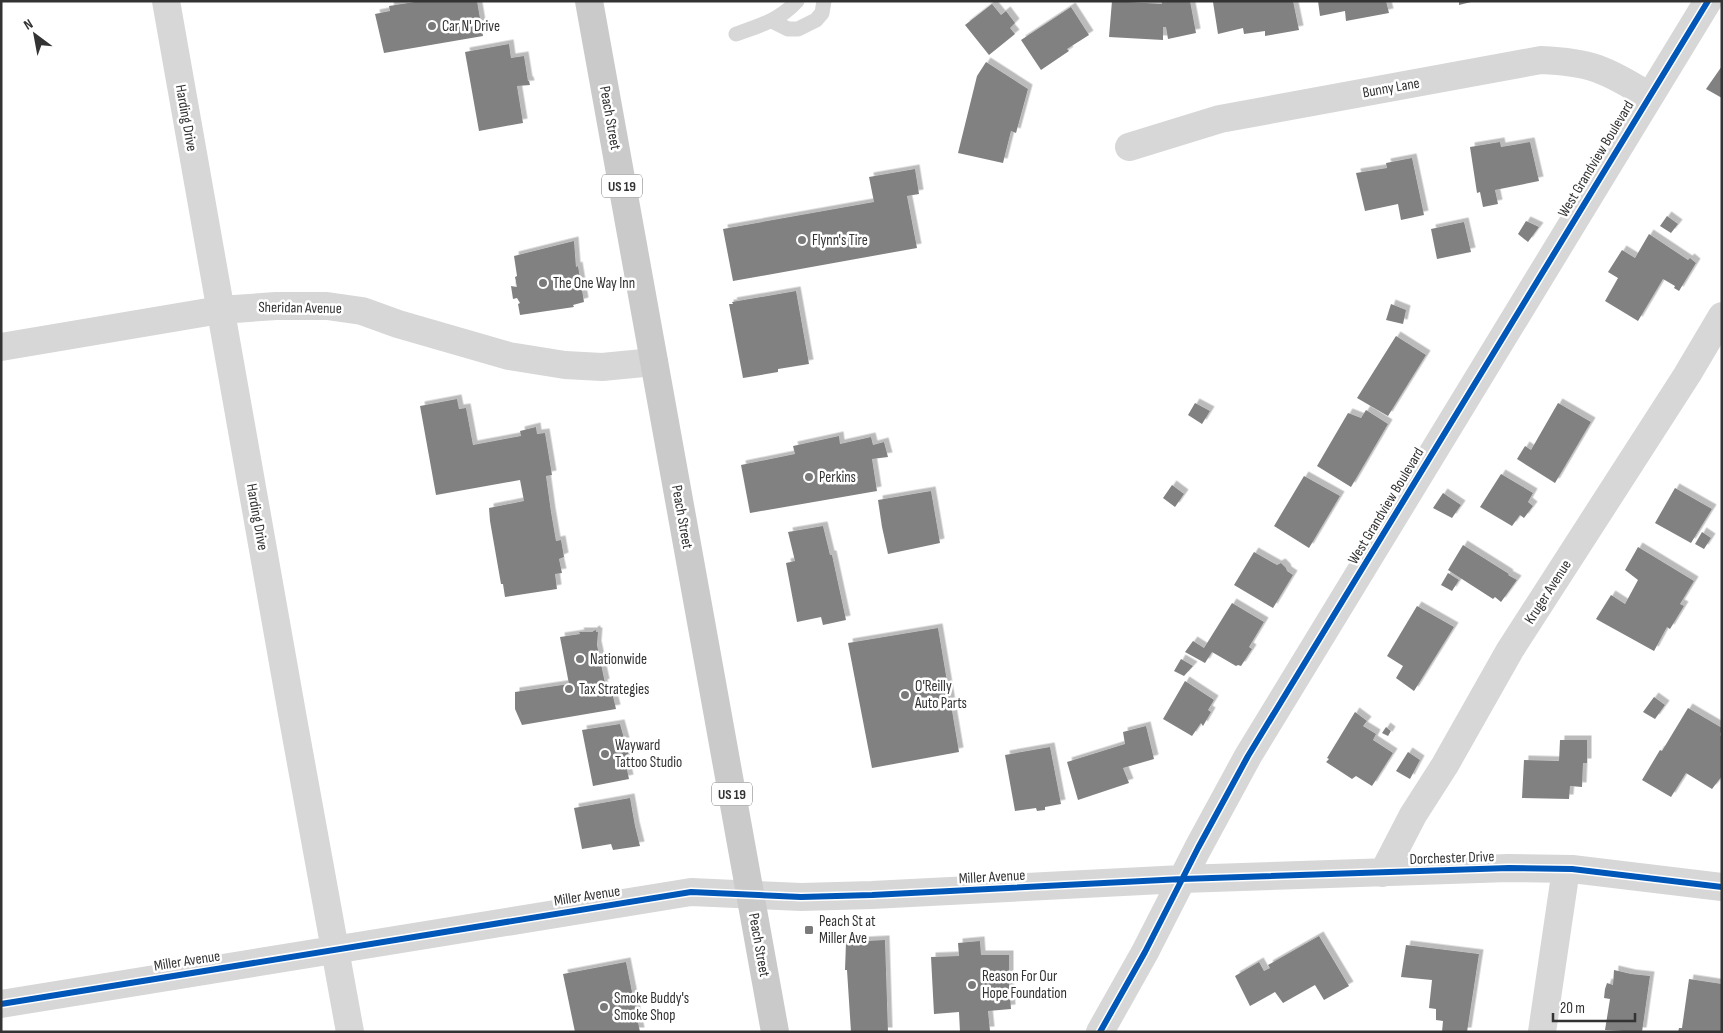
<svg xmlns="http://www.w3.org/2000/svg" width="1723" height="1033" font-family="'Sofia Sans Condensed',sans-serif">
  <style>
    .building { fill: #818181; filter: url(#shadow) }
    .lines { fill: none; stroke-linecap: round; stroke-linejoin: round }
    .lane { stroke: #d7d7d7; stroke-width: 15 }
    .street { stroke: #d7d7d7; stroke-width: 28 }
    .primary { stroke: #cacaca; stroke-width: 28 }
    .cycleway-casing { stroke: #fff; stroke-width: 9 }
    .cycleway { stroke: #0057b8; stroke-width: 6 }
    .poi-dot { fill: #7a7a7a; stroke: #fff; stroke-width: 2 }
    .labels { text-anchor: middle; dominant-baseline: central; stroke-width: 5; stroke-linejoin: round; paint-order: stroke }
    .shield { fill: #fff; stroke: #707070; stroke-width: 1 }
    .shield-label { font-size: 14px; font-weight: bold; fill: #333 }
    .poi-label { font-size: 15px; fill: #333; stroke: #fff; text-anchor: start }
    .street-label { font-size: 15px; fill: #333; stroke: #fff }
  </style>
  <defs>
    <filter id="shadow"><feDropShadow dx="4.5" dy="-4.5" stdDeviation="0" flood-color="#0004"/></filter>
  </defs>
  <rect width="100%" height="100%" fill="#fff"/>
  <!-- building -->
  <path class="building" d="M 421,1 L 477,1 L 483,36 L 384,53 L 375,14 L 390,11 L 389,6 Z
    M 1112,1 L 1162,4 L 1161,1 L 1190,1 L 1196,33 L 1168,39 L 1166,27 L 1163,27 L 1163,40 L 1109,37 Z
    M 1293,1 L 1299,30 L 1265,36 L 1265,31 L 1244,34 L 1243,28 L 1218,34 L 1213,2 Z
    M 1318,1 L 1386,1 L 1389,13 L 1346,21 L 1345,11 L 1320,16 Z
    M 1459,1 L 1471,1 L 1471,2 L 1459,5 Z
    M 992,4 L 1001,15 L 1006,11 L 1015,23 L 1010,28 L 1015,34 L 989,55 L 965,25 Z
    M 1071,7 L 1089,35 L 1067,49 L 1069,51 L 1041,70 L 1021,40 Z
    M 509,44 L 511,58 L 524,56 L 528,81 L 529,81 L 530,85 L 517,86 L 523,123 L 479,131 L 465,52 Z
    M 986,62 L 1028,89 L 1016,133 L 1011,131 L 1003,163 L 958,153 L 977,76 Z
    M 1722,66 L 1722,98 L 1706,89 Z
    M 1500,142 L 1501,147 L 1530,142 L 1539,181 L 1495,190 L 1498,204 L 1483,207 L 1480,192 L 1477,193 L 1470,147 Z
    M 1412,158 L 1424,215 L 1401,220 L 1398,204 L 1365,211 L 1356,173 L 1387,168 L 1386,163 Z
    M 915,169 L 919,194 L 907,196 L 917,248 L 733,281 L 723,229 L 874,202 L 869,177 Z
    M 1667,216 L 1678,224 L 1671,233 L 1660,226 Z
    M 1526,221 L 1539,227 L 1528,242 L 1518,234 Z
    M 1464,222 L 1471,252 L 1437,259 L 1431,229 Z
    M 1649,234 L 1688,260 L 1690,258 L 1696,263 L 1679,291 L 1674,288 L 1675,286 L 1663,279 L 1638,321 L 1605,301 L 1618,278 L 1608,272 L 1622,250 L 1635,258 Z
    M 574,241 L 576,267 L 578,266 L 584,302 L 573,305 L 574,307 L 520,315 L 518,304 L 520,303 L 517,298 L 513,299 L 511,286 L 517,287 L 515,277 L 517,276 L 514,256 Z
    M 796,291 L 809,364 L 778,369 L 778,372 L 743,378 L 729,304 L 733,304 L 732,302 Z
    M 1391,304 L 1406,310 L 1403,324 L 1386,320 Z
    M 1396,336 L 1426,355 L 1388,416 L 1357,398 Z
    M 457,399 L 459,409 L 466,408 L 473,445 L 521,436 L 520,431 L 536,427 L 537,434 L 545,433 L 552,475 L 546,476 L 551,512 L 556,541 L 561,540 L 564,557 L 559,559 L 562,573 L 555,574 L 557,589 L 505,597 L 503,584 L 501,584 L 490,521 L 489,508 L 524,501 L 520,480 L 436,495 L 420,406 Z
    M 1195,403 L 1210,411 L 1202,424 L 1188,415 Z
    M 1558,403 L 1591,422 L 1555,483 L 1517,459 L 1525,446 L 1531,450 Z
    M 1366,410 L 1388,424 L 1351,487 L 1317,466 L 1348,413 L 1361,418 Z
    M 839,436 L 840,444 L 871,437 L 873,445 L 884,442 L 888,457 L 872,459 L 877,491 L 750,513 L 741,465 L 795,454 L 793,446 Z
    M 1501,474 L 1533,493 L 1528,502 L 1533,506 L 1524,518 L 1520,515 L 1512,526 L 1480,507 Z
    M 1304,476 L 1340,496 L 1309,548 L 1274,526 Z
    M 1172,485 L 1184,494 L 1175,507 L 1163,498 Z
    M 1675,488 L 1712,509 L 1691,543 L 1655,523 Z
    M 931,491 L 940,543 L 888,554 L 882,527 L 878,500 Z
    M 1443,493 L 1461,505 L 1452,518 L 1433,508 Z
    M 823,526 L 830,555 L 832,555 L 846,620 L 823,625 L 821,617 L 797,622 L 786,563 L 795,561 L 788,532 Z
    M 1702,532 L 1711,538 L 1704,549 L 1695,544 Z
    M 1463,545 L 1509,574 L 1508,575 L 1517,580 L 1501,602 L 1495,597 L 1493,599 L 1448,570 Z
    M 1638,547 L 1694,581 L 1680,604 L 1684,606 L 1670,629 L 1667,627 L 1654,651 L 1596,619 L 1611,595 L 1625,604 L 1638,580 L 1625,570 Z
    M 1254,552 L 1277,565 L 1281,563 L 1286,568 L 1287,571 L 1293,575 L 1273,608 L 1234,585 Z
    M 1448,573 L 1459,580 L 1452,591 L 1441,585 Z
    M 1232,603 L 1264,622 L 1249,647 L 1252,649 L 1241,666 L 1238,665 L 1236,666 L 1212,652 L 1205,663 L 1185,652 L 1193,641 L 1204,648 Z
    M 1417,606 L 1454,627 L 1414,691 L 1396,678 L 1403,666 L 1387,656 Z
    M 938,628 L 959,752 L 872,768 L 848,643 Z
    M 596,630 L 596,632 L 598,632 L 597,645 L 605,683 L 603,684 L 605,693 L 612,692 L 616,709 L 522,725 L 515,709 L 515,692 L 569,684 L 560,637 L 580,634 L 579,632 L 593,632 L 593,631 Z
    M 1181,659 L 1193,666 L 1184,676 L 1174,671 Z
    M 1185,681 L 1214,700 L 1208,710 L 1211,712 L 1203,726 L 1201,723 L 1192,736 L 1163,719 Z
    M 1654,697 L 1665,705 L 1655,719 L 1643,712 Z
    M 1688,708 L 1722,728 L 1720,735 L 1722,737 L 1722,776 L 1712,789 L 1686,773 L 1671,797 L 1642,780 L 1660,750 L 1662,751 Z
    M 1355,712 L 1367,721 L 1363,726 L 1376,734 L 1373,740 L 1393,753 L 1372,786 L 1356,776 L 1352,779 L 1326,762 L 1329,759 L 1327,758 Z
    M 620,724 L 625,742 L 621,742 L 624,749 L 628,749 L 628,755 L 630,765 L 626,765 L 629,779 L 593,786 L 582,730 Z
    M 1146,726 L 1154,759 L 1123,768 L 1129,783 L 1078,800 L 1067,762 L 1125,744 L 1123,732 Z
    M 1386,727 L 1391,731 L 1388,736 L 1382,733 Z
    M 1560,740 L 1587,740 L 1587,763 L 1583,763 L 1582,787 L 1570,786 L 1569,799 L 1522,798 L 1524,760 L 1559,761 Z
    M 1050,747 L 1061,804 L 1045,807 L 1045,810 L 1037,811 L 1036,808 L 1015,811 L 1005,755 Z
    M 1408,752 L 1420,760 L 1410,779 L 1396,771 Z
    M 630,798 L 635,826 L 640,846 L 613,850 L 611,844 L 582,849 L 574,808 Z
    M 1319,936 L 1349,986 L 1324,1000 L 1315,985 L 1283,1003 L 1275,992 L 1250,1006 L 1235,976 L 1259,962 L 1264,971 L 1270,968 L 1268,965 Z
    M 885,940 L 888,1032 L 851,1032 L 847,970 L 845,970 L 846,942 Z
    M 980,941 L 981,955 L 1009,955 L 1009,983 L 1011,1009 L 988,1011 L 990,1031 L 960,1032 L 959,1012 L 934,1014 L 931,957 L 959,956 L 958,943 Z
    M 1406,945 L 1479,954 L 1467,1032 L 1442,1032 L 1443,1021 L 1436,1020 L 1436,1009 L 1429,1008 L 1432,980 L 1401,977 Z
    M 626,962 L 640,1032 L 575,1032 L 563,974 Z
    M 1614,970 L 1631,974 L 1650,976 L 1642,1032 L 1605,1030 L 1610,999 L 1604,998 L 1605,989 L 1607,983 L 1613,985 Z
    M 1689,979 L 1722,984 L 1722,1032 L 1678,1032 L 1679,1028 L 1682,1028 Z"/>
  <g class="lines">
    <!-- lane -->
    <path class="lane" d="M 772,21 L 788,29 L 798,29 L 816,20 L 822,13 L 824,1
      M 736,34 C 759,26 780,20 797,1"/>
    <!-- street -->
    <path class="street" d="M 166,1 L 293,719 L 350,1032
      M 1129,147 L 1220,119 L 1541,60 C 1591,62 1607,70 1649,96
      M 1,347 L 220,310 L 276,306 L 327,306 L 362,311 L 398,324 L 509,356 L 565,365 L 602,367 L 654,362
      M 1383,873 L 1413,815 L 1445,765 L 1510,650 L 1687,375 L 1722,316
      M 1,1004 L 691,892 L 801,897 L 872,895 L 1182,879 L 1509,868 L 1572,869 L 1722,887
      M 1100,1032 L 1145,952 L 1198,848 L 1248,756 L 1708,1
      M 1542,1032 L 1566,869"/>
    <!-- primary -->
    <path class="primary" d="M 589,1 L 775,1032"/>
    <defs>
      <path id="cycleway" d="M 1,1004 L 691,892 L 801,897 L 872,895 L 1182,879 L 1509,868 L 1572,869 L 1722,887
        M 1100,1032 L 1145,952 L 1198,848 L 1248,756 L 1708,1"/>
    </defs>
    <!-- cycleway casing -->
    <use href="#cycleway" class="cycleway-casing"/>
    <!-- cycleway -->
    <use href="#cycleway" class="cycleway"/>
  </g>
  <!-- markers -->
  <g class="poi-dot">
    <circle cx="432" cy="26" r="5"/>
    <circle cx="802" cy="240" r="5"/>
    <circle cx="543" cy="283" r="5"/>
    <circle cx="809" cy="477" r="5"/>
    <circle cx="580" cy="659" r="5"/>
    <circle cx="569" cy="689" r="5"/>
    <circle cx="905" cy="695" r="5"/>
    <circle cx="605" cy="754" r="5"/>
    <rect x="804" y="925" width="10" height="10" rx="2.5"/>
    <circle cx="972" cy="985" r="5"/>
    <circle cx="604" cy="1007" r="5"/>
  </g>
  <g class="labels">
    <!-- shield labels -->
    <g class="shield">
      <rect x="602" y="174.5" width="40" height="23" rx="4"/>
      <rect x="712" y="782.5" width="40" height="23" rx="4"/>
    </g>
    <g class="shield-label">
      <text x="622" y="186">US 19</text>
      <text x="732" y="794">US 19</text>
    </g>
    <!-- poi labels -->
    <g class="poi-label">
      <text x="442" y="26">Car N' Drive</text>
      <text x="812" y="240">Flynn's Tire</text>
      <text x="553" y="283">The One Way Inn</text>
      <text x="819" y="477">Perkins</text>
      <text x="590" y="659">Nationwide</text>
      <text x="915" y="686">O'Reilly<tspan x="915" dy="17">Auto Parts</tspan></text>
      <text x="579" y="689">Tax Strategies</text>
      <text x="615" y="745">Wayward<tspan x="615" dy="17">Tattoo Studio</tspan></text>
      <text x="819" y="921">Peach St at<tspan x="819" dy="17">Miller Ave</tspan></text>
      <text x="982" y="976">Reason For Our<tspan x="982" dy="17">Hope Foundation</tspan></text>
      <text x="614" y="998">Smoke Buddy's<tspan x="614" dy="17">Smoke Shop</tspan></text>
    </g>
    <!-- street labels -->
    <g class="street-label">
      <text transform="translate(1391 88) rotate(-10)">Bunny Lane</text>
      <text transform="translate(186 118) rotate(80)">Harding Drive</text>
      <text transform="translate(610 118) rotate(80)">Peach Street</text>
      <text transform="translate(1596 159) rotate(-59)">West Grandview Boulevard</text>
      <text transform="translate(300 308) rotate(1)">Sheridan Avenue</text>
      <text transform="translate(1386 506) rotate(-59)">West Grandview Boulevard</text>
      <text transform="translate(257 517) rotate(80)">Harding Drive</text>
      <text transform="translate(682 517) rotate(80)">Peach Street</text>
      <text transform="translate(1548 592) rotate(-57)">Kruger Avenue</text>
      <text transform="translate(1452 858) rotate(-2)">Dorchester Drive</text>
      <text transform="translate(992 877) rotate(-3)">Miller Avenue</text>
      <text transform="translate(587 896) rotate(-9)">Miller Avenue</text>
      <text transform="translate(759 945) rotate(80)">Peach Street</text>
      <text transform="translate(187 961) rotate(-9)">Miller Avenue</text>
    </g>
  </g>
  <!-- border -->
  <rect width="1723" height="1033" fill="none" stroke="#333333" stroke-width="5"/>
  <!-- north arrow -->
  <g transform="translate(35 35) rotate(328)" stroke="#ffffff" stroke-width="4" paint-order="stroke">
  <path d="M0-4L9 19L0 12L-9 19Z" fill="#333333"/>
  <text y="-8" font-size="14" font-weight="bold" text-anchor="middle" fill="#333333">N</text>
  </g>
  <!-- scale -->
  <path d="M1553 1013v8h82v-8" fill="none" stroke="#333333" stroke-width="2.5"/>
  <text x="1560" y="1013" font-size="15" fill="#333333" stroke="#ffffff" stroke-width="4" paint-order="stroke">20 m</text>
</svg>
